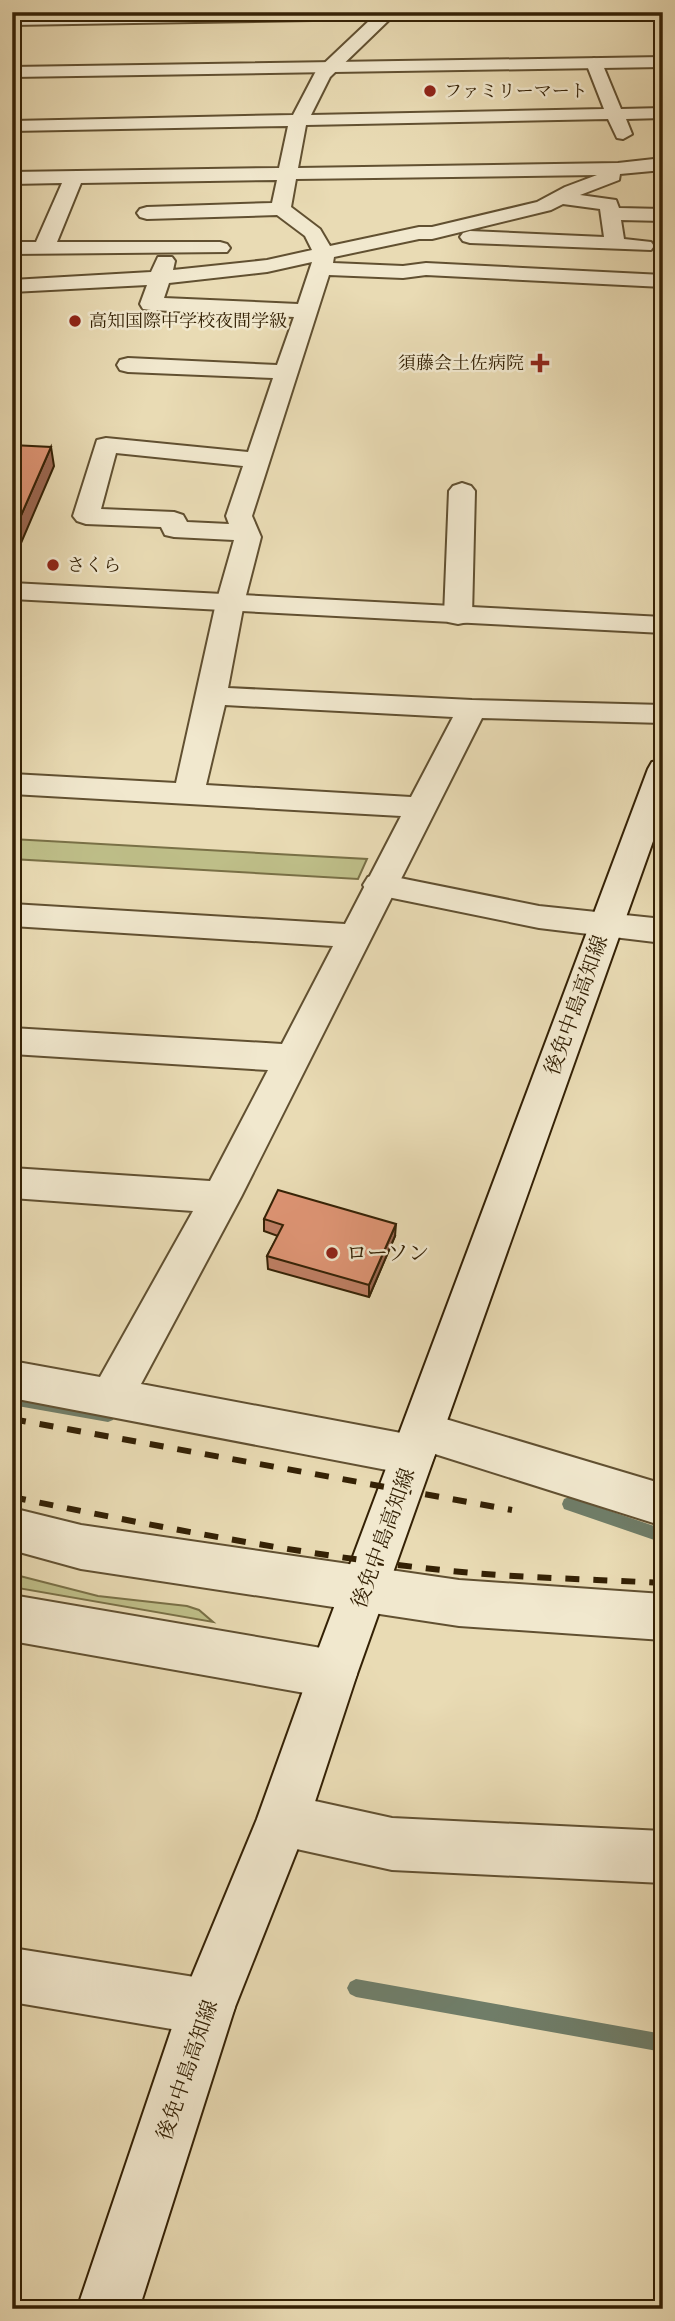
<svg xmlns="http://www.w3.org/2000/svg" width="675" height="2321" font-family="'IM FELL French Canon','Noto Serif JP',serif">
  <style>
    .green { fill: #bebe88; stroke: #797046; stroke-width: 2 }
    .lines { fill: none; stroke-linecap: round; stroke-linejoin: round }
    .stream { fill: #707d68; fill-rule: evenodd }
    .minor-casing { stroke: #615031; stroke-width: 4 }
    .tertiary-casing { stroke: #615031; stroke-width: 4 }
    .secondary-casing { stroke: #342105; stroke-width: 4 }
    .minor { fill: #f1e8ce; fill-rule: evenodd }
    .tertiary { fill: #f1e8ce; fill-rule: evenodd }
    .secondary { fill: #f1e8ce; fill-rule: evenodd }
    .rail { stroke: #342105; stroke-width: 6; stroke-dasharray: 14 14; stroke-linecap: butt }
    .wall { fill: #c08065; stroke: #342105; stroke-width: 2 }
    .shaded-wall { fill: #9c6852; stroke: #342105; stroke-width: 2 }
    .building { fill: #df9575; stroke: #342105; stroke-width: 2 }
    .poi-dot { fill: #8f2418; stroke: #f1e8ce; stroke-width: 2.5 }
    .labels { text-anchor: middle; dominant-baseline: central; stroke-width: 5; stroke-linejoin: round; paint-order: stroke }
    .far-poi-label { font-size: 18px; fill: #342105; stroke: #f1e8ce; text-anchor: start }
    .street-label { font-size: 21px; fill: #342105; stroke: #f1e8ce }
    .poi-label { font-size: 21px; fill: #342105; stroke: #f1e8ce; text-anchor: start }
  </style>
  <rect width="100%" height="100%" fill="#e9dbb4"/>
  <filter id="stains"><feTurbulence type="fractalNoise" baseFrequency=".00286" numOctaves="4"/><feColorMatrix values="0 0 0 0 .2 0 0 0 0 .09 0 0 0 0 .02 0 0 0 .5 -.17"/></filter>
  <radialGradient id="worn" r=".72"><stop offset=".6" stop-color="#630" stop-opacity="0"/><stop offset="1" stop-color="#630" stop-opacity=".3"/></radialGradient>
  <!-- green -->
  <path class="green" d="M 12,839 L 367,859 L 358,879 L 12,859 Z
    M 12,1574 L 98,1596 L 187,1606 L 199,1610 L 213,1622 L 12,1587 Z"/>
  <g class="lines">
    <!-- stream -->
    <path class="stream" d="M 12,1393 L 108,1410 L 113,1412 L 115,1416 L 113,1420 L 108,1422 L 12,1405 Z
      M 569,1497 L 663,1529 L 663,1543 L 564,1509 L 562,1504 L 564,1499 Z
      M 356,1979 L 663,2034 L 663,2052 L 356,1997 L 350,1994 L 347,1988 L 350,1982 Z"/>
    <defs>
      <path id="minor" d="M 214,12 L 558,12 L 550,17 L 390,19 L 330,77 L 311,115 L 604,109 L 586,63 L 594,58 L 602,63 L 621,109 L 663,108 L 663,118 L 626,119 L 632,134 L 623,139 L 617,138 L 608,119 L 306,125 L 298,168 L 618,163 L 663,158 L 663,170 L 620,174 L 619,180 L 580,195 L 616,200 L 619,208 L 663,209 L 663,221 L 621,220 L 624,239 L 651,242 L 654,246 L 651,250 L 470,243 L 463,241 L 460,237 L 463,233 L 470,231 L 604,237 L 600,209 L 563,204 L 551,210 L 432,239 L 419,239 L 334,257 L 333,263 L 403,266 L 426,263 L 663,275 L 663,287 L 426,275 L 403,278 L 329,275 L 252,516 L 261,537 L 244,603 L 228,688 L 472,700 L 663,705 L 663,723 L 482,718 L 241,1197 L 141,1384 L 401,1433 L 406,1417 L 422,1412 L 663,1484 L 663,1526 L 435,1454 L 429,1469 L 413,1475 L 12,1398 L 12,1361 L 100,1377 L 193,1211 L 12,1198 L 12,1168 L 210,1181 L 268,1070 L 12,1054 L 12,1028 L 282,1044 L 333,946 L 12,926 L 12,904 L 345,924 L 401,816 L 12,794 L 12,774 L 176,783 L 216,603 L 234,540 L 174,537 L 165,535 L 161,527 L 86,524 L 77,521 L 73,516 L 97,440 L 106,438 L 248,452 L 273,378 L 128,372 L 120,370 L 117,365 L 120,360 L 128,358 L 277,365 L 294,317 L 151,310 L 143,309 L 140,304 L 147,285 L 12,292 L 12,280 L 151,272 L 158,257 L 172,257 L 175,261 L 173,270 L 267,260 L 312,250 L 305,236 L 277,215 L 147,219 L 140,217 L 137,213 L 140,209 L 147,207 L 272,203 L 277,180 L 81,183 L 57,242 L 220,242 L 227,244 L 230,248 L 227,252 L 12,254 L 12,242 L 36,242 L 62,183 L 12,184 L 12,172 L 279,168 L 288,126 L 12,131 L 12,121 L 293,115 L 316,71 L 371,19 L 12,25 L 12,15 ZM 597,175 L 565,187 L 537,202 L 432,227 L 419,227 L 330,246 L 320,229 L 291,207 L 296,179 ZM 312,262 L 298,304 L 164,298 L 169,283 L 267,272 ZM 116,453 L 243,466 L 226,516 L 229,524 L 187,522 L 183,515 L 174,512 L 101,509 ZM 225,705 L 453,717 L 411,797 L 206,785 Z
        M 462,483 L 471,486 L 475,491 L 472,616 L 468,622 L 458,624 L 448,622 L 444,616 L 449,491 L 453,486 Z
        M 12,1508 L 81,1525 L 459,1580 L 663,1594 L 663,1640 L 459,1626 L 81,1569 L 12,1550 Z
        M 12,1595 L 333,1650 L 350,1657 L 357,1674 L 350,1691 L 333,1698 L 12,1641 Z
        M 283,1794 L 392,1818 L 663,1831 L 663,1883 L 392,1870 L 283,1846 L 265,1838 L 257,1820 L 265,1802 Z
        M 12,1948 L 207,1979 L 227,1987 L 235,2007 L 227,2027 L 207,2035 L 12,2002 Z"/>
      <path id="tertiary" d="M 663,57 L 663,67 L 12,77 L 12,67 Z
        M 12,583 L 663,617 L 663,633 L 12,599 Z
        M 380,874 L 539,906 L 663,919 L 663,943 L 539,928 L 368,893 L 363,885 L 368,877 Z"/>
      <path id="secondary" d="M 663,760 L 663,813 L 357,1674 L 309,1820 L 235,2007 L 139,2309 L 77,2309 L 179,2007 L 257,1819 L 309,1674 L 648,769 L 652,762 Z"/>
    </defs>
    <!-- minor casing -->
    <use href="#minor" class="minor-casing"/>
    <!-- tertiary casing -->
    <use href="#tertiary" class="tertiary-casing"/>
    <!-- secondary casing -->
    <use href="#secondary" class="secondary-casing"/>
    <!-- minor -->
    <use href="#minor" class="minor"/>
    <!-- tertiary -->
    <use href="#tertiary" class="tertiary"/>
    <!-- secondary -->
    <use href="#secondary" class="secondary"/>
    <!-- rail -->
    <path class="rail" d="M 12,1419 L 512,1510
      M 12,1497 C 154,1526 296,1554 441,1570 C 515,1578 589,1579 663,1583"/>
  </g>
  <!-- wall -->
  <path class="wall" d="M 264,1219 L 395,1236 L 369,1297 L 268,1269 L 267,1256 L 278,1236 L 264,1231 Z"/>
  <!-- shaded-wall -->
  <path class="shaded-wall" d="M 51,447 L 54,466 L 12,564 L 12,536 Z
    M 396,1224 L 395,1236 L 369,1297 L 369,1285 Z"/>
  <!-- building -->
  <path class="building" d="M 12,445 L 51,447 L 12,536 Z
    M 278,1190 L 396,1224 L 369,1285 L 267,1256 L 283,1225 L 264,1219 Z"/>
  <!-- markers -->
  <g class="poi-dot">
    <circle cx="430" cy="91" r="7"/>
    <circle cx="75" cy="321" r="7"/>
    <path d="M536.5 352.5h7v7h7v7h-7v7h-7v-7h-7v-7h7z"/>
    <circle cx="53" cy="565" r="7"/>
    <circle cx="332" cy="1253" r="7"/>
  </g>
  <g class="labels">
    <!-- far-poi labels -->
    <g class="far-poi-label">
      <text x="444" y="91">ファミリーマート</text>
      <text x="89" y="321">高知国際中学校夜間学級</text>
      <text x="524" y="363" text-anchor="end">須藤会土佐病院</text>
      <text x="67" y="565">さくら</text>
    </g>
    <!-- street labels -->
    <g class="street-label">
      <text transform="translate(576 1005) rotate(-70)">後免中島高知線</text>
      <text transform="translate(383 1538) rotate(-70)">後免中島高知線</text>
      <text transform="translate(187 2070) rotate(-71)">後免中島高知線</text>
    </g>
    <!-- poi labels -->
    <g class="poi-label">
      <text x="346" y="1253">ローソン</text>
    </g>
  </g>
  <!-- margin -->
  <rect width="675" height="2321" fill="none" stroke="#e9dbb4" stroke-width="42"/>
  <rect x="14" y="14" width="647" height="2293" fill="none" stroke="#342105" stroke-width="3.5"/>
  <rect x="21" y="21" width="633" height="2279" fill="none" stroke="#342105" stroke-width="2"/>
  <rect width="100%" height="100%" filter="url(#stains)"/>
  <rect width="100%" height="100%" fill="url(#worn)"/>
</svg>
